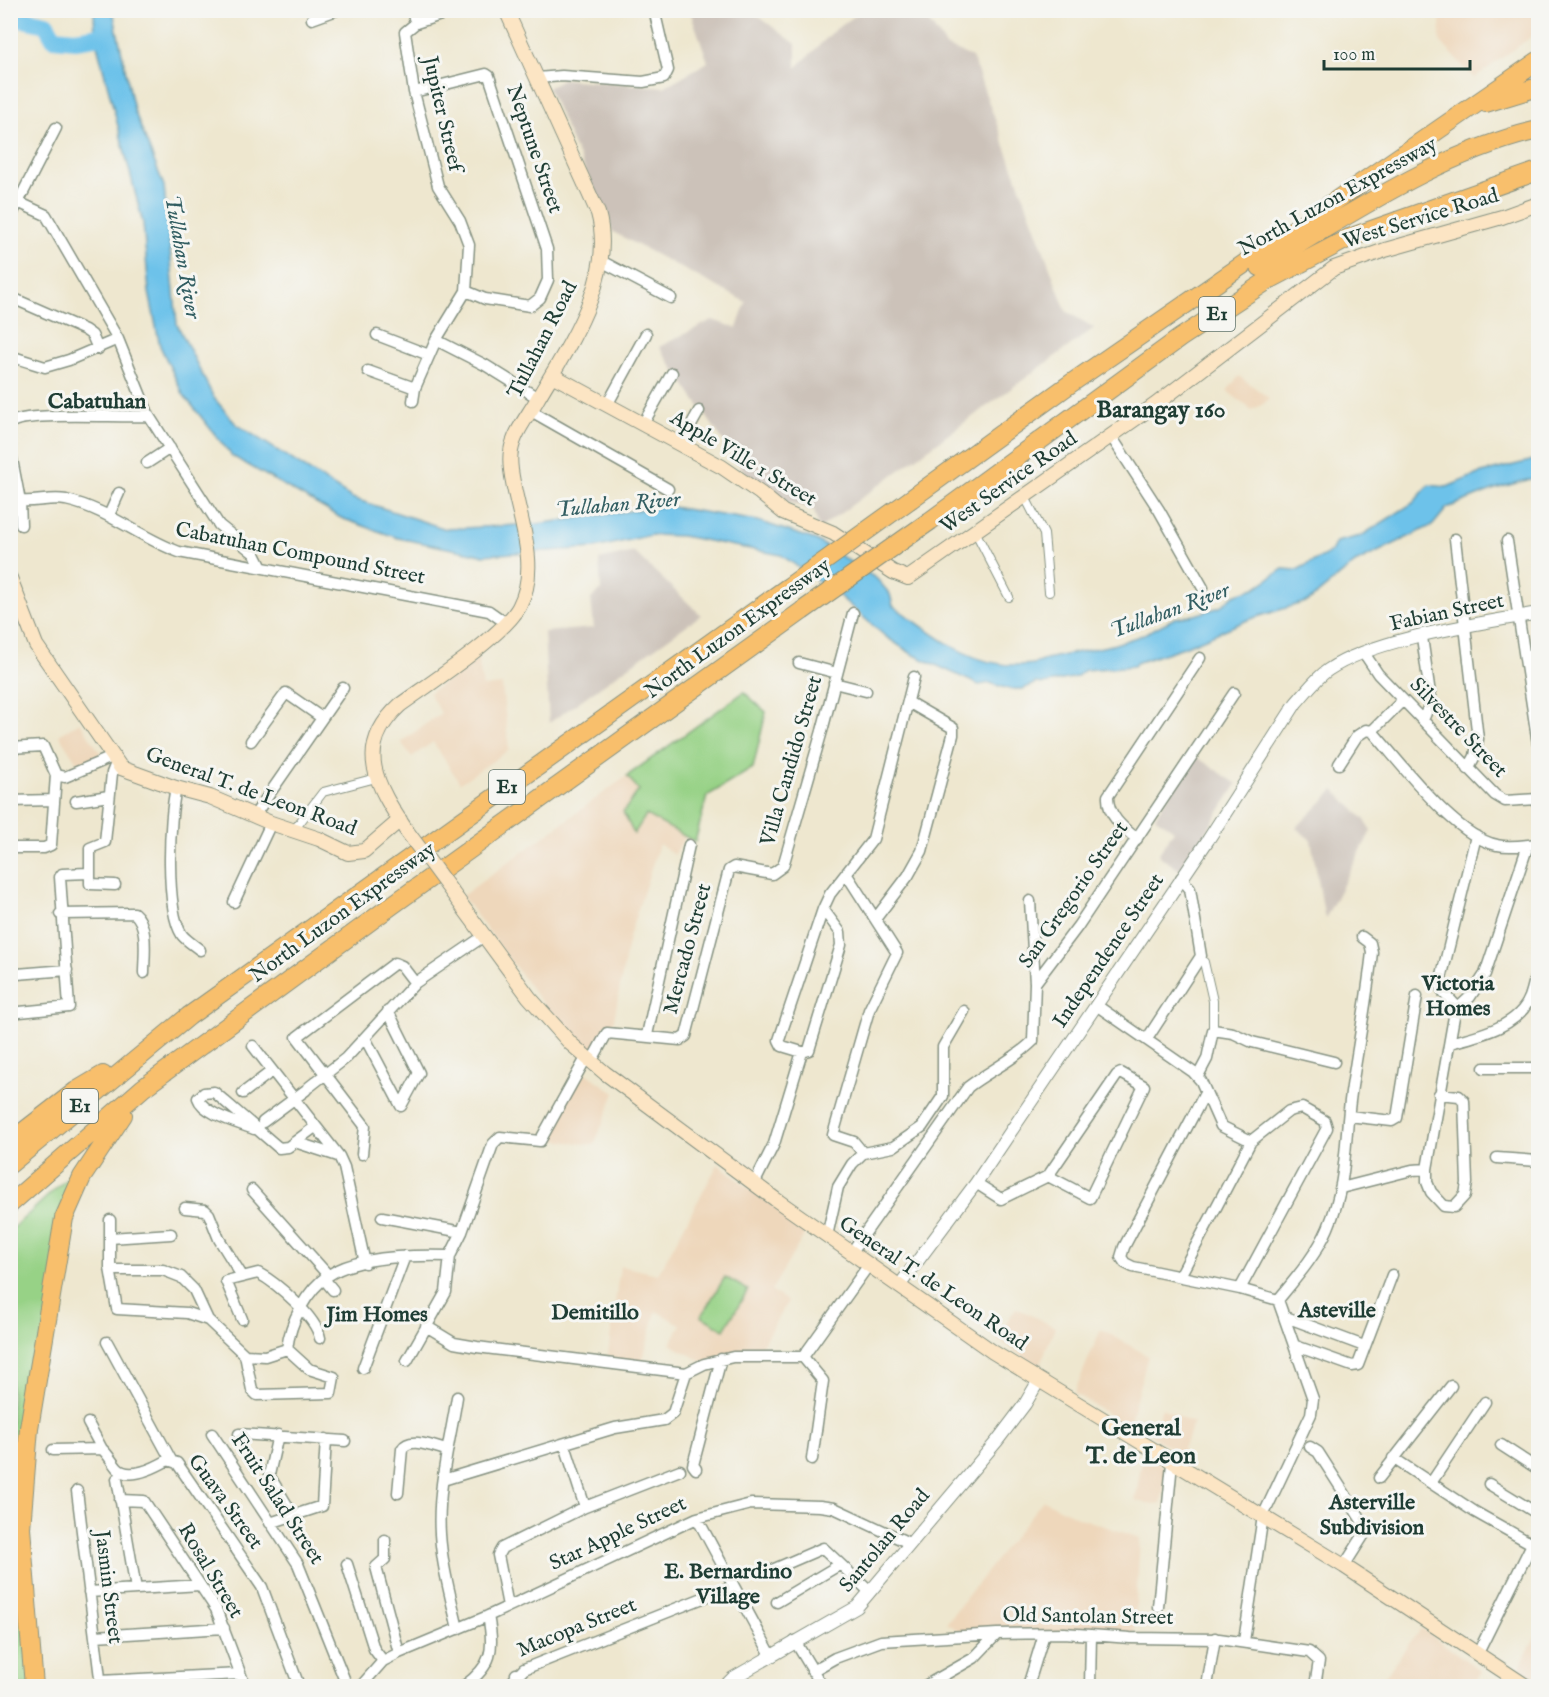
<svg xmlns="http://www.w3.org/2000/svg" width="1549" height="1697" font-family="'IM FELL English',serif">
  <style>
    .built { fill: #eed7bb }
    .industrial { fill: #ccc2b9 }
    .green { fill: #97d286; stroke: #5b885d; stroke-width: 1.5 }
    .water { fill: #6dc2ea; stroke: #46808f; stroke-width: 1.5 }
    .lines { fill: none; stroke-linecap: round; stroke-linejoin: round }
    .river { stroke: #6dc2ea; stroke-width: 18 }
    .pedestrian-casing { stroke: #869282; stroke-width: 10 }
    .minor-casing { stroke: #869282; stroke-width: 13 }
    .tertiary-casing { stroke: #869282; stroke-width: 14 }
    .secondary-casing { stroke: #869282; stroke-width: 16 }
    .motorway-casing { stroke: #869282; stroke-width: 20 }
    .pedestrian { stroke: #fff; stroke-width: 8 }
    .minor { stroke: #fff; stroke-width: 10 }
    .tertiary { stroke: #fff; stroke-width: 12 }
    .secondary { stroke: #fce5c4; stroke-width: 14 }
    .motorway { stroke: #f8bf6c; stroke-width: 18 }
    .secondary-bridge-casing { stroke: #869282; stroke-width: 16; stroke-linecap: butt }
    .motorway-bridge-casing { stroke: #869282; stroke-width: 20; stroke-linecap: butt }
    .secondary-bridge { stroke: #fce5c4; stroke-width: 14 }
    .motorway-bridge { stroke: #f8bf6c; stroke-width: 18 }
    .labels { text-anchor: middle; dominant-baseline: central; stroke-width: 6; stroke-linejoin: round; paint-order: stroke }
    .shield { fill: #f6f6f2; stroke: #60746d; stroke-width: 1.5 }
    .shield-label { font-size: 20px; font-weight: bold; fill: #1f3d34 }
    .street-label { font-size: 21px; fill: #1f3d34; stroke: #f6f6f2 }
    .water-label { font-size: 22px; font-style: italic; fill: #325e62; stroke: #f6f6f2 }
    .neighbourhood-label { font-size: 22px; font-weight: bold; fill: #1f3d34; stroke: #f6f6f2 }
    .quarter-label { font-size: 24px; font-weight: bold; fill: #1f3d34; stroke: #f6f6f2 }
  </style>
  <rect width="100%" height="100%" fill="#f6f6f2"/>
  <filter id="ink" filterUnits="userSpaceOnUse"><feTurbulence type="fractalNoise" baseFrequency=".0167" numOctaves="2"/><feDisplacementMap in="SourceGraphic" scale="12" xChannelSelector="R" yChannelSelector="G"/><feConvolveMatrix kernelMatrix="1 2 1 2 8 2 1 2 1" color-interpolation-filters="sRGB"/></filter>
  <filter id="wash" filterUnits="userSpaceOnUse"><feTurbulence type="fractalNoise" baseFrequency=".008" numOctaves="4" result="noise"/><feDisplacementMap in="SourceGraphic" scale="24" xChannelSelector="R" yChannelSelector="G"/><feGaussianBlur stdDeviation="1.35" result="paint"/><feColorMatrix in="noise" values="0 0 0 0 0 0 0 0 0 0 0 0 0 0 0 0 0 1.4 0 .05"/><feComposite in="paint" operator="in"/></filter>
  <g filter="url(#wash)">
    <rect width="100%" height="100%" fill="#eee7cf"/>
    <!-- built -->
    <path class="built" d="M 1446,11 L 1538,11 L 1538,32 L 1474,78 L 1440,41 L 1440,21 Z
      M 1239,376 L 1269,398 L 1265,403 L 1252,410 L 1227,391 Z
      M 478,658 L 483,687 L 502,685 L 509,750 L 460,783 L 433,742 L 412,757 L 401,742 L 441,713 L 429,693 Z
      M 80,722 L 101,754 L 80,767 L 59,735 Z
      M 627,776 L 639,790 L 634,834 L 645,814 L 685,837 L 674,855 L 659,844 L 629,937 L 612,1030 L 593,1055 L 564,1029 L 540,1000 L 462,896 Z
      M 582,1070 L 615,1093 L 594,1145 L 545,1139 Z
      M 718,1164 L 806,1232 L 771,1291 L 788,1301 L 755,1357 L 705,1363 L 670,1344 L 681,1325 L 656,1311 L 641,1366 L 607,1362 L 620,1266 L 658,1274 Z
      M 1016,1308 L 1055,1327 L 1039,1367 L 996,1339 Z
      M 1101,1329 L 1148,1356 L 1128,1427 L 1074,1393 Z
      M 1162,1408 L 1193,1423 L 1181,1454 L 1151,1436 Z
      M 1143,1454 L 1167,1469 L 1161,1505 L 1135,1501 Z
      M 1043,1500 L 1080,1518 L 1140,1538 L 1134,1638 L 969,1637 L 946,1623 Z
      M 1421,1628 L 1481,1671 L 1474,1686 L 1384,1686 L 1385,1676 Z
      M 1536,1635 L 1538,1637 L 1538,1686 L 1531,1686 L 1515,1677 Z"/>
    <!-- industrial -->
    <path class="industrial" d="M 690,11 L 751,11 L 796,44 L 796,68 L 836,29 L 862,11 L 921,11 L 947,47 L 972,57 L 1066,311 L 1094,328 L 819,529 L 814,510 L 773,497 L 761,485 L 750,480 L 659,347 L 712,320 L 737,328 L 746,302 L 613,232 L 548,88 L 562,79 L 664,87 L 708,62 Z
      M 634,552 L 701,615 L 549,723 L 544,632 L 594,628 L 591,599 L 601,590 L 599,560 Z
      M 1195,756 L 1237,784 L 1181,871 L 1158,855 L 1174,830 L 1155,817 Z
      M 1334,790 L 1365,820 L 1371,831 L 1325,919 L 1311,840 L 1296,828 Z"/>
    <!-- green -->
    <path class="green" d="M 744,692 L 766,712 L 753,768 L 707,796 L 695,842 L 646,815 L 634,834 L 623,812 L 639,790 L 627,776 Z
      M 90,1157 L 79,1175 L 24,1428 L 30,1686 L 11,1686 L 11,1230 Z
      M 725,1277 L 748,1290 L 724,1330 L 701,1316 Z"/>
    <!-- water -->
    <path class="water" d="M 94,11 L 113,11 L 134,110 L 164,186 L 177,324 L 214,398 L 236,424 L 352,498 L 446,529 L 537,524 L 666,506 L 758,521 L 816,540 L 877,579 L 890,594 L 893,606 C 932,632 966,665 1015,665 C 1027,665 1036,665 1046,659 L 1112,645 L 1140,636 L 1175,618 L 1195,615 L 1220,607 L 1234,595 L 1255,588 L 1283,569 L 1297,570 L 1331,552 L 1336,542 L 1361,536 L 1413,503 L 1429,485 L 1447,487 L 1478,474 L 1538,459 L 1538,477 L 1495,489 L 1447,508 L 1433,525 L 1355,563 L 1309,601 L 1250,619 L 1184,647 L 1136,663 L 1134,666 L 1085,670 L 1076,677 L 1044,684 L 1036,683 L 1023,689 L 1009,689 L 990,683 L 979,685 L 912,654 L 886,637 L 838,595 L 781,555 L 682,536 L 651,535 L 595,548 L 482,555 L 398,538 L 341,518 L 232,456 L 183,394 L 160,346 L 149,292 L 143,223 L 95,37 Z"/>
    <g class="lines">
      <!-- river -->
      <path class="river" d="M 10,21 L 19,18 L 46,24 L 54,38 L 75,40 L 107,35"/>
    </g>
  </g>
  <g filter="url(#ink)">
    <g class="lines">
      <defs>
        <path id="pedestrian" d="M 1025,497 L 1044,534 L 1049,592
          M 976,533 L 1009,597
          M 294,830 L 323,792 L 376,778
          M 1204,962 L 1213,1001 L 1213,1030"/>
        <path id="minor" d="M 411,10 L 416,23
          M 312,19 L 337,10
          M 537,78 L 562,76 L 643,82 L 664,78 L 668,70 L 656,18 L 657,10
          M 414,92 L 486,74 L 489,76 L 547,249 L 548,280 L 540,298 L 530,306 L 485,299 L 466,291
          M 20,203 L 46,215 L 118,339 L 149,416 L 219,525 L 255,554 L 261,566
          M 10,218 L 56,128
          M 601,261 L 671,298
          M 10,297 L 85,330 L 92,335 L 98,349
          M 377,335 L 429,355
          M 436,340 L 485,365 L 538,398
          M 10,356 L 45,367 L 69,360 L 118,339
          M 368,371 L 415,388
          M 413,401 L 415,388 L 436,340 L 466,291 L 469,245 L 460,221 L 438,186 L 414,92 L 405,32 L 416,23 L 456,10
          M 607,405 L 646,334
          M 531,411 L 668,489
          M 10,423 C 25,411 122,418 149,416
          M 643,424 L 672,373
          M 1111,436 L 1159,510 L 1203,588
          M 680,445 L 699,411
          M 10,449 L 20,501 L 21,525
          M 147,463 L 170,448
          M 20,501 C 35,503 50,497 66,500 C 108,509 140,538 179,552 L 489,611 L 506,623
          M 109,515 L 119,493
          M 1455,539 L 1478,739 L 1475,756 L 1468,769
          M 1507,541 L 1538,744
          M 1422,637 L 1431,701 L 1423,720
          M 1364,653 L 1378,674 L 1495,795 L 1505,801 L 1538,799
          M 799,663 L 837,673
          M 834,683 L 866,691
          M 1372,731 C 1401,763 1455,837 1497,845 C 1510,848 1525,845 1538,844
          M 251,741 L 286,693 L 322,718
          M 10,748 L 43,746 L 56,775 L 65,777 L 112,757
          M 1339,764 L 1357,736 L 1366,730 L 1372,731 L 1403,700
          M 176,788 C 169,818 165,909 182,935 C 187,941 194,945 200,950
          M 10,801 L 54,800
          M 76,801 L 109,796
          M 254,816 L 343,688
          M 1137,839 C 1123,828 1107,815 1108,796 L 1200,658
          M 10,848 L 44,848 L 51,845 L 56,775
          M 847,875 L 897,953 L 869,1010 L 833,1135 L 854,1142 L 863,1153
          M 115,885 L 90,884 L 90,848 L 105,842 L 112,773 L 116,763
          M 234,902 L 271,823
          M 823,909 L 840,932 L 841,945 L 809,1050 L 802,1052 L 782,1046 L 779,1040 L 823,909 L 830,894 L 873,839 L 914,677
          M 60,914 L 134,913 C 149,925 144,955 144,973
          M 876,918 L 908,876 L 922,851 L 953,735 L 953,728 L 908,702
          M 17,974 L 67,970
          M 1035,983 L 1078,926 L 1234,693
          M 1096,1005 L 1193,1072 L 1201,1081 L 1221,1126 L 1251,1141
          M 1457,1007 L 1443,992 L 1440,983 L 1476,836
          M 388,1011 L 419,1073 L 401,1106
          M 10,1013 L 69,1007 L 60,877 L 62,874 L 89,873
          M 647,1035 L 689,845
          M 365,1038 L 401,1106
          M 1147,1039 L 1201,956 L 1190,889 L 1181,878
          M 1450,1043 C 1477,1036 1519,1027 1530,997 C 1534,986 1536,975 1538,964
          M 253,1046 L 339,1156 L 344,1167 L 365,1263
          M 591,1062 L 607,1033 L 680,1040 L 686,1036 L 729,870 L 734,867 L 772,874 L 783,866 L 822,731 L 853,613
          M 1484,1068 L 1538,1068
          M 1198,1076 L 1207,1059 L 1213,1030 L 1233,1033 L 1252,1042 L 1334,1062
          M 309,1087 L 346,1058 L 415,983 L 484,936
          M 243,1093 L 272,1071
          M 1205,1093 L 1124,1247 L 1121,1257 L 1125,1263 L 1133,1267 L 1240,1289 L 1278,1300 L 1313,1399 L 1311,1414 L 1263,1516 L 1244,1641
          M 1439,1094 L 1459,1096 L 1464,1101 L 1467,1183 L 1465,1195 L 1454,1207 L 1444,1206 L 1431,1192 L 1427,1182 L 1427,1169 L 1455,1011 L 1470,997 L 1485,974 L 1528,845
          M 1349,1116 L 1392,1121 L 1397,1118 L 1417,996
          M 263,1122 L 306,1090
          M 254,1129 C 239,1123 203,1114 198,1098 L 204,1093 L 214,1092 L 279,1148 L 288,1147 L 315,1127
          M 295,1142 L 338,1156
          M 362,1154 L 365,1126 L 297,1037 L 395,963 L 402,966 L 415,983
          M 1497,1158 L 1538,1161
          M 976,1183 L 1001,1199 L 1048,1176 L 1090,1198 L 1144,1086 L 1121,1073 L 1117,1075 L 1048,1176
          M 754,1184 L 774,1144 L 802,1052
          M 1341,1188 L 1412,1170 L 1427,1169
          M 252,1190 L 328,1275
          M 185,1208 L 205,1210 L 209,1214 L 219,1239 L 242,1276
          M 382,1217 L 462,1232
          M 110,1220 L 110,1268 L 117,1309 L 187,1313 L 208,1320
          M 827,1236 L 838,1187 L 852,1164 L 863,1153 L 893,1147 L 922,1127 L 943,1096 L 943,1047 L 964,1011
          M 110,1238 L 171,1234
          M 851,1253 L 968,1087 C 989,1071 1014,1060 1033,1041 L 1035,983 L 1030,901
          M 111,1270 L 163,1270 L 181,1277 L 194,1290 L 208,1320 L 245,1355 L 265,1356 L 287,1349
          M 1180,1276 L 1251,1141 L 1289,1111 L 1302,1108 L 1325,1121 L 1327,1128 L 1240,1289
          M 324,1279 L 333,1290
          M 1278,1300 C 1296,1278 1317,1254 1328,1228 C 1348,1181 1344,1142 1351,1093 C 1358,1046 1367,999 1372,952 L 1370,943 L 1362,937
          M 1286,1317 L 1364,1346
          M 242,1319 L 226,1281 L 258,1273 C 277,1283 316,1317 320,1338
          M 426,1326 L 454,1343 L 477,1347 L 686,1373
          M 107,1342 L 171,1460
          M 1296,1346 L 1352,1366 L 1358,1365 L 1392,1275
          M 287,1349 C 290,1323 306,1290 329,1275 C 357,1256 417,1255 450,1256
          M 245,1355 L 252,1390 L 257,1395 L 331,1393 L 334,1377 L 309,1369 L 287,1349
          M 803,1357 L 823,1381 L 812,1459
          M 407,1361 L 446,1292 L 450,1256 L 462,1232 L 493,1144 L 500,1137 L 540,1141 L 586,1058
          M 363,1368 L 405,1256
          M 457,1397 C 450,1442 437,1488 440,1534 C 442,1566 451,1598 458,1629
          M 88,1423 L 102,1449
          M 212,1434 L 298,1564 L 347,1686
          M 239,1434 L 345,1441
          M 278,1435 L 269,1475 L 293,1515
          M 565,1445 L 585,1507
          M 1501,1445 L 1538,1469
          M 1310,1447 L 1318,1452 L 1366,1527 L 1365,1533 L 1344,1566
          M 53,1450 L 102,1449 C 108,1454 112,1462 117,1468 C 129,1481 156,1467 168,1460 L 177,1463 L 262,1587 L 299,1686
          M 1393,1458 L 1475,1512 L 1532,1544
          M 696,1469 L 693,1465 L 721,1359
          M 1379,1478 L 1451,1386
          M 117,1479 L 136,1589
          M 443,1480 L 615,1428 L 664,1420 L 673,1413 L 686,1373 L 704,1364 L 733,1357 L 803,1357 L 868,1266
          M 1431,1483 L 1485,1402
          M 1489,1484 L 1538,1514
          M 77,1491 L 101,1686
          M 398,1493 L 402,1449 C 410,1436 434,1447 446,1450
          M 120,1500 L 144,1501 L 216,1609 L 245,1686
          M 697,1518 L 771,1655
          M 270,1523 L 322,1506 L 326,1439
          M 385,1540 L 385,1559 L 376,1567 L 399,1653
          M 347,1564 L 374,1649 L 383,1661
          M 765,1573 L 823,1548 L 870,1592
          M 89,1592 L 200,1585
          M 777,1602 L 839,1565
          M 508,1606 L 498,1555 L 502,1548 L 585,1507 L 680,1470
          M 1158,1607 L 1172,1463
          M 95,1636 L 224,1628
          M 795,1641 L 822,1686
          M 1477,1655 L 1538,1532
          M 812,1671 L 835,1658 L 881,1641 L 997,1634 L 1064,1633 L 1130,1638 L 1219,1639 L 1309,1652 L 1319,1661 L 1315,1686
          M 516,1674 L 523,1686
          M 100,1681 L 240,1674
          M 361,1686 L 383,1661 L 399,1653 L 488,1616 L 697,1518 L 751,1504 L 820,1506 L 834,1508 L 909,1543
          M 464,1686 C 492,1666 495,1650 488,1616
          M 508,1686 L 524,1669 L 733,1586
          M 925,1686 L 974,1658 L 997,1634
          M 1028,1686 L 1044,1634
          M 1090,1686 L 1091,1635
          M 1207,1686 L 1215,1638"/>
        <path id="tertiary" d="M 899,1286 L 976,1183 L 1208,840 L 1296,703 C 1306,692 1316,678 1328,670 C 1377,637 1480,624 1538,613
          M 725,1686 L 733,1678 L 857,1607 L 997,1441 L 1025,1404 L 1039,1380"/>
        <path id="secondary" d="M 552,375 L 722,467 L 760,493 L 783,512 L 833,533 L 893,572 L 908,578 L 1155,405 L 1334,268 L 1385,250 L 1502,217 L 1538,204
          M 10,578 L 36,645 L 121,768 L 176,788 L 210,797 L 271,823 L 319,839 L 348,853 L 364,851 L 400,820
          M 406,830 C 377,786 353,748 400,705 C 429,684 504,635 519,607 C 540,568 520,522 513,482 C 511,472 509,461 511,451 C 514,432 529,415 538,398 C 569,345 616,277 598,213 L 506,10
          M 457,899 L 529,997 L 571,1044 L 605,1073 L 775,1199 L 993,1352 L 1344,1566 L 1526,1686"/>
        <path id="motorway" d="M 1486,103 L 1538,87
          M 1260,267 C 1350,215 1436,154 1538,130
          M 911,499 L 1070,384 L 1538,61
          M 930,521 L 1180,338 L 1267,281 L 1349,238 L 1538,171
          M 10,1142 L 76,1091 L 103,1075
          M 10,1164 L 189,1016 L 787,588
          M 10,1204 L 143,1088 L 391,906 L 802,611
          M 34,1686 L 21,1528 L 29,1428 L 64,1218 L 82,1177 L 123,1115"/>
      </defs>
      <!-- pedestrian casing -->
      <use href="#pedestrian" class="pedestrian-casing"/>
      <!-- minor casing -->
      <use href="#minor" class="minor-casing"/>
      <!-- tertiary casing -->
      <use href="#tertiary" class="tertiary-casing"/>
      <!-- secondary casing -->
      <use href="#secondary" class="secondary-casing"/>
      <!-- motorway casing -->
      <use href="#motorway" class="motorway-casing"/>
      <!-- pedestrian -->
      <use href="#pedestrian" class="pedestrian"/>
      <!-- minor -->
      <use href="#minor" class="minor"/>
      <!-- tertiary -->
      <use href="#tertiary" class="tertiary"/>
      <!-- secondary -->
      <use href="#secondary" class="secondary"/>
      <!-- motorway -->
      <use href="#motorway" class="motorway"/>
      <defs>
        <path id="secondary-bridge" d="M 406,830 L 457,899"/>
        <path id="motorway-bridge" d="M 787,588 L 911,499
          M 802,611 L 930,521"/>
      </defs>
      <!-- secondary-bridge casing -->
      <use href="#secondary-bridge" class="secondary-bridge-casing"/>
      <!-- motorway-bridge casing -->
      <use href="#motorway-bridge" class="motorway-bridge-casing"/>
      <!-- secondary-bridge -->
      <use href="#secondary-bridge" class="secondary-bridge"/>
      <!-- motorway-bridge -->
      <use href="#motorway-bridge" class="motorway-bridge"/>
    </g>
  </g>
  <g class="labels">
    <!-- shield labels -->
    <g class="shield">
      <rect x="1199" y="297" width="36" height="34" rx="4.5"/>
      <rect x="489" y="770" width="36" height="34" rx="4.5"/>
      <rect x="62" y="1089" width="36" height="34" rx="4.5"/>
    </g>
    <g class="shield-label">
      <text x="1217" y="314">E1</text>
      <text x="507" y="787">E1</text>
      <text x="80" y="1106">E1</text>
    </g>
    <!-- street labels -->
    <g class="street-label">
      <text transform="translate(442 114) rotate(77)">Jupiter Streef</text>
      <text transform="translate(534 149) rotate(71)">Neptune Street</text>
      <text transform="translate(1338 197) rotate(-29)">North Luzon Expressway</text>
      <text transform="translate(1421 219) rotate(-17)">West Service Road</text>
      <text transform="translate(543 340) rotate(-63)">Tullahan Road</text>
      <text transform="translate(743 459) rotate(31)">Apple Ville 1 Street</text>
      <text transform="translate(1009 483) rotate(-35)">West Service Road</text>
      <text transform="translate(300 554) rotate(11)">Cabatuhan Compound Street</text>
      <text transform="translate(1447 613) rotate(-12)">Fabian Street</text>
      <text transform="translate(738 629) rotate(-36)">North Luzon Expressway</text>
      <text transform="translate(1458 728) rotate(46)">Silvestre Street</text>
      <text transform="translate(792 761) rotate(-74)">Villa Candido Street</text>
      <text transform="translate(251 792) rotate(20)">General T. de Leon Road</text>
      <text transform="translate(1074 895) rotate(-55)">San Gregorio Street</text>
      <text transform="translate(343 913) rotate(-36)">North Luzon Expressway</text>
      <text transform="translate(688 949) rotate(-75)">Mercado Street</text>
      <text transform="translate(1109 951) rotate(-56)">Independence Street</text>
      <text transform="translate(933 1284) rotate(34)">General T. de Leon Road</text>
      <text transform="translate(277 1499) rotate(57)">Fruit Salad Street</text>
      <text transform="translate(225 1502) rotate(54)">Guava Street</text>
      <text transform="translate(618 1534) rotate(-25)">Star Apple Street</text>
      <text transform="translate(885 1541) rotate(-50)">Santolan Road</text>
      <text transform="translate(210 1571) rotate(59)">Rosal Street</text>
      <text transform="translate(108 1587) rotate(83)">Jasmin Street</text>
      <text transform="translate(1088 1617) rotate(1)">Old Santolan Street</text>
      <text transform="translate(577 1628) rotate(-22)">Macopa Street</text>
    </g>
    <!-- water labels -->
    <g class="water-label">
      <text transform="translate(182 257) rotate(80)">Tullahan River</text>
      <text transform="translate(618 505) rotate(-5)">Tullahan River</text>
      <text transform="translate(1170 611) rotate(-20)">Tullahan River</text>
    </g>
    <!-- neighbourhood labels -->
    <g class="neighbourhood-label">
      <text x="97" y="402">Cabatuhan</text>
      <text x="1458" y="984">Victoria<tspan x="1458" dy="25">Homes</tspan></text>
      <text x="1337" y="1311">Asteville</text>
      <text x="595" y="1313">Demitillo</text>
      <text x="377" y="1315">Jim Homes</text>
      <text x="1372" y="1503">Asterville<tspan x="1372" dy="25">Subdivision</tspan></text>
      <text x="728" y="1572">E. Bernardino<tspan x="728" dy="25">Village</tspan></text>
    </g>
    <!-- quarter labels -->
    <g class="quarter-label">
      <text x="1161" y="410">Barangay 160</text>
      <text x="1141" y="1428">General<tspan x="1141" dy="28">T. de Leon</tspan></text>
    </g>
  </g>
  <!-- margin -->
  <rect width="1549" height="1697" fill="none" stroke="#f6f6f2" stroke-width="36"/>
  <!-- scale -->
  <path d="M1324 60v9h146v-9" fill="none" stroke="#1f3d34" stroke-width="3"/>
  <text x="1333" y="60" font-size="18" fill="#1f3d34" stroke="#f6f6f2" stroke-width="4.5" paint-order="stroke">100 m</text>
</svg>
